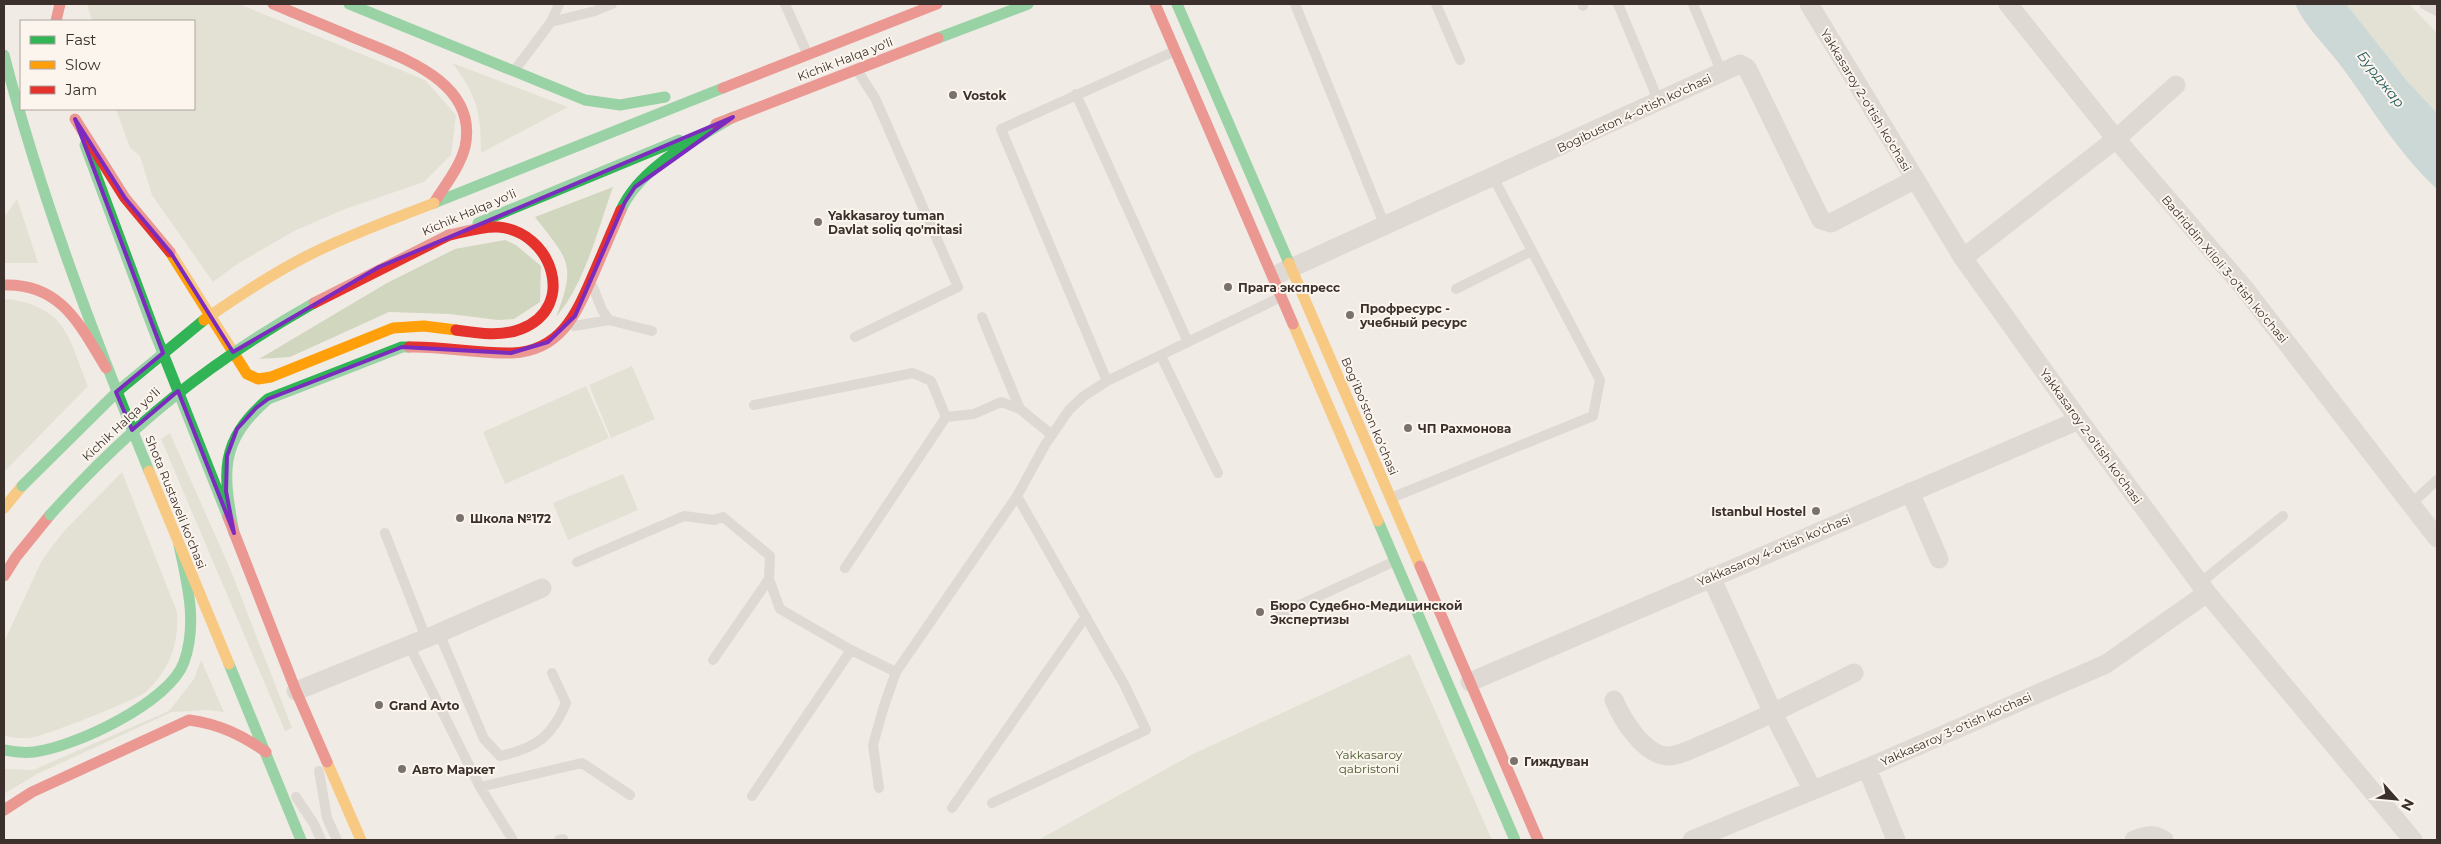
<svg xmlns="http://www.w3.org/2000/svg" width="2441" height="844" font-family="Montserrat,sans-serif">
  <style>
    .green { fill: #d1d6bf }
    .water { fill: #a1c2c1 }
    .lines { fill: none; stroke-linecap: round; stroke-linejoin: round }
    .lane { stroke: #c9c3be; stroke-width: 10 }
    .street { stroke: #c9c3be; stroke-width: 19 }
    .fast { stroke: #30b455; stroke-width: 11 }
    .slow { stroke: #ff9f0a; stroke-width: 11 }
    .jam { stroke: #e5322d; stroke-width: 11 }
    .fast-bridge { stroke: #30b455; stroke-width: 11 }
    .slow-bridge { stroke: #ff9f0a; stroke-width: 11 }
    .jam-bridge { stroke: #e5322d; stroke-width: 11 }
    .marked { fill: none; stroke: #7b2cbf; stroke-width: 4; stroke-linejoin: round }
    .poi-dot { fill: #7a716c; stroke: #fbf5ee; stroke-width: 2 }
    .labels { text-anchor: middle; dominant-baseline: central; stroke-width: 4; stroke-linejoin: round; paint-order: stroke }
    .street-label { font-size: 12px; fill: #3b302b; stroke: #fbf5ee }
    .poi-label { font-size: 12px; font-weight: bold; fill: #3b302b; stroke: #fbf5ee; text-anchor: start }
    .park-label { font-size: 12px; fill: #4a5a2e; stroke: #fbf5ee }
    .water-label { font-size: 14px; font-style: italic; fill: #1f5a5e; stroke: #fbf5ee }
  </style>
  <rect width="100%" height="100%" fill="#f0ebe5"/>
  <!-- green -->
  <path class="green" d="M 87,4 L 239,4 L 425,80 L 456,115 L 451,155 L 424,182 L 345,209 L 294,231 L 234,266 L 213,282 L 152,195 L 140,156 L 130,148 L 116,109 L 194,109 L 194,21 L 92,21 Z
    M 2346,4 L 2409,4 L 2437,33 L 2437,113 L 2408,82 Z
    M 452,63 L 568,107 L 481,153 C 481,113 477,95 452,63 Z
    M 613,187 C 598,229 585,283 556,317 C 577,263 568,260 535,217 Z
    M 17,199 L 38,263 L 4,263 L 4,217 Z
    M 505,240 L 516,245 L 541,266 L 540,302 L 514,319 L 498,320 L 450,314 L 389,312 L 290,357 L 259,359 L 387,283 L 455,249 Z
    M 9,299 C 68,309 68,337 88,386 L 4,472 L 4,300 Z
    M 632,366 L 655,419 L 611,438 L 589,385 Z
    M 586,386 L 609,438 L 505,484 L 483,432 Z
    M 170,433 L 231,571 L 292,728 L 285,731 L 161,439 Z
    M 122,472 L 177,612 C 179,643 170,669 147,691 C 139,699 45,736 30,738 C 22,739 12,737 4,736 L 4,642 L 42,560 L 64,531 Z
    M 623,474 L 638,510 L 568,540 L 553,503 Z
    M 1410,654 L 1492,840 L 1038,840 L 1193,754 Z
    M 201,660 L 224,712 L 207,710 L 172,712 L 37,774 L 4,794 L 4,769 L 33,770 L 169,711 L 194,679 Z"/>
  <!-- water -->
  <path class="water" d="M 2295,4 L 2346,4 L 2408,82 L 2437,113 L 2437,189 C 2395,150 2372,107 2338,62 C 2323,43 2305,26 2295,4 Z"/>
  <g class="lines">
    <!-- lane -->
    <path class="lane" d="M 785,4 L 807,53
      M 1295,4 L 1385,226
      M 1436,4 L 1460,60
      M 1583,4 L 1583,6
      M 1618,4 L 1659,102
      M 1693,4 L 1722,73
      M 2424,4 L 2437,11
      M 551,22 L 595,11 L 612,4
      M 514,71 L 551,22 L 559,4
      M 1076,94 L 1188,342
      M 593,287 L 602,310 L 609,320
      M 1456,289 L 1532,251
      M 982,317 L 1020,409
      M 574,326 L 609,320 L 652,331
      M 855,337 L 958,287 L 875,98 L 857,70
      M 1161,356 L 1218,473
      M 1107,381 L 1001,129 L 1175,51
      M 754,405 L 913,373 L 931,381 L 946,417
      M 1391,498 L 1593,416 L 1600,380 L 1493,177
      M 2411,504 L 2437,480
      M 385,533 L 426,638
      M 577,562 L 684,516 L 714,520 L 723,517 L 770,556 L 769,579 L 780,609 L 851,650 L 896,672
      M 845,568 L 946,417 L 974,414 L 1001,402 L 1020,409 L 1052,435
      M 2200,583 L 2283,516
      M 1280,614 L 1395,561
      M 439,633 L 484,739 L 500,756 C 536,748 552,737 566,703 L 552,673
      M 409,645 L 480,787 L 513,840
      M 713,660 L 769,579
      M 319,771 L 327,818 L 337,840
      M 480,787 L 582,763 L 630,795
      M 879,788 L 873,745 L 884,706 L 896,672 L 1017,496 L 1045,445 L 1069,410 L 1084,396 L 1107,381 L 1281,297
      M 752,796 L 851,650
      M 296,797 L 314,824 L 321,840
      M 992,803 L 1146,730 L 1124,684 L 1017,496
      M 952,808 L 1086,616
      M 559,840 L 563,839"/>
    <!-- street -->
    <path class="street" d="M 1809,4 L 1963,258 L 2079,420 L 2207,593 L 2413,840
      M 2008,4 L 2116,139 L 2245,289 L 2437,538
      M 1963,258 L 2116,139 L 2176,85
      M 1280,273 L 1740,64 L 1747,68 L 1750,74 L 1821,220 L 1831,223 L 1914,180
      M 1910,492 L 1939,559
      M 1711,577 L 1773,713 L 1812,789
      M 1470,682 L 2079,420
      M 296,691 L 439,633 L 542,588
      M 1614,700 C 1622,719 1643,754 1667,756 C 1678,757 1702,744 1713,740 C 1761,719 1808,696 1854,673
      M 1867,768 L 1896,840
      M 1692,840 L 1867,768 L 2106,664 L 2207,593
      M 2134,840 C 2146,836 2153,833 2164,840"/>
    <!-- fast -->
    <path class="fast" d="M 349,4 L 585,100 L 620,105 L 665,97
      M 1177,4 L 1289,263
      M 938,38 L 1028,4
      M 4,55 C 41,198 93,334 149,471
      M 85,145 L 153,328 L 228,517
      M 434,203 L 723,88
      M 621,210 C 641,166 694,141 733,117
      M 478,223 L 679,140
      M 1378,521 L 1515,840
      M 234,533 C 223,473 218,442 268,399 L 402,347 L 409,347
      M 229,664 L 301,840
      M 4,750 C 14,752 24,753 34,752 C 75,747 170,702 184,662 C 198,623 187,583 179,545"/>
    <!-- slow -->
    <path class="slow" d="M 170,252 L 247,374 L 258,379 L 271,377 L 393,328 L 424,326 L 456,330
      M 1289,263 L 1420,566
      M 1293,324 L 1378,521
      M 149,471 L 229,664
      M 4,508 L 22,486
      M 327,762 L 361,840"/>
    <!-- jam -->
    <path class="jam" d="M 273,4 C 301,16 329,27 357,39 C 402,58 479,82 465,147 C 460,167 445,185 434,203
      M 1155,4 L 1293,324
      M 56,21 L 60,4
      M 723,88 L 937,4
      M 75,119 L 125,198 L 170,252
      M 716,124 L 938,38
      M 449,235 C 465,232 482,226 498,227 C 552,231 578,307 521,329 C 501,337 477,333 456,330
      M 4,285 C 61,283 80,325 106,368
      M 409,347 C 443,346 477,354 512,353 C 562,351 577,312 594,273 C 603,252 612,231 621,210
      M 228,517 L 296,691 L 327,762
      M 1420,566 L 1538,840
      M 4,576 L 16,557 L 50,515
      M 4,810 L 32,792 L 189,720 C 219,724 242,735 266,752"/>
    <!-- fast-bridge -->
    <path class="fast-bridge" d="M 22,486 L 119,390 L 204,320
      M 50,515 C 131,425 208,363 314,303"/>
    <!-- slow-bridge -->
    <path class="slow-bridge" d="M 204,320 C 237,297 271,274 307,256 C 348,235 391,220 434,203"/>
    <!-- jam-bridge -->
    <path class="jam-bridge" d="M 314,303 L 449,235"/>
  </g>
  <!-- marked area -->
  <path d="M0 0H2441V844H0ZM 733,117 L 635,187 L 625,202 L 575,316 L 548,342 L 511,353 L 402,347 L 268,399 L 256,408 L 237,429 L 227,456 L 226,491 L 234,533 L 178,391 L 132,430 L 116,392 L 163,353 L 75,119 L 125,198 L 171,253 L 233,352 L 379,267 Z" fill="#f0ebe5" fill-opacity=".55" fill-rule="evenodd"/>
  <path class="marked" d="M 733,117 L 635,187 L 625,202 L 575,316 L 548,342 L 511,353 L 402,347 L 268,399 L 256,408 L 237,429 L 227,456 L 226,491 L 234,533 L 178,391 L 132,430 L 116,392 L 163,353 L 75,119 L 125,198 L 171,253 L 233,352 L 379,267 Z"/>
  <!-- markers -->
  <g class="poi-dot">
    <circle cx="953" cy="95" r="5"/>
    <circle cx="818" cy="222" r="5"/>
    <circle cx="1228" cy="287" r="5"/>
    <circle cx="1350" cy="315" r="5"/>
    <circle cx="1408" cy="428" r="5"/>
    <circle cx="1816" cy="511" r="5"/>
    <circle cx="460" cy="518" r="5"/>
    <circle cx="1260" cy="612" r="5"/>
    <circle cx="379" cy="705" r="5"/>
    <circle cx="1514" cy="761" r="5"/>
    <circle cx="402" cy="769" r="5"/>
  </g>
  <g class="labels">
    <!-- street labels -->
    <g class="street-label">
      <text transform="translate(845 59) rotate(-21)">Kichik Halqa yo'li</text>
      <text transform="translate(1866 100) rotate(59)">Yakkasaroy 2-o'tish ko'chasi</text>
      <text transform="translate(1634 113) rotate(-25)">Bogibuston 4-o'tish ko'chasi</text>
      <text transform="translate(469 212) rotate(-23)">Kichik Halqa yo'li</text>
      <text transform="translate(2225 269) rotate(50)">Badriddin Xiloli 3-o'tish ko'chasi</text>
      <text transform="translate(1370 416) rotate(67)">Bogʻiboʻston koʻchasi</text>
      <text transform="translate(121 424) rotate(-43)">Kichik Halqa yo'li</text>
      <text transform="translate(2091 436) rotate(54)">Yakkasaroy 2-o'tish ko'chasi</text>
      <text transform="translate(176 502) rotate(68)">Shota Rustaveli ko'chasi</text>
      <text transform="translate(1774 550) rotate(-23)">Yakkasaroy 4-o'tish ko'chasi</text>
      <text transform="translate(1956 729) rotate(-24)">Yakkasaroy 3-o'tish ko'chasi</text>
    </g>
    <!-- poi labels -->
    <g class="poi-label">
      <text x="963" y="95">Vostok</text>
      <text x="828" y="215">Yakkasaroy tuman<tspan x="828" dy="14">Davlat soliq qo'mitasi</tspan></text>
      <text x="1238" y="287">Прага экспресс</text>
      <text x="1360" y="308">Профресурс -<tspan x="1360" dy="14">учебный ресурс</tspan></text>
      <text x="1418" y="428">ЧП Рахмонова</text>
      <text x="1806" y="511" text-anchor="end">Istanbul Hostel</text>
      <text x="470" y="518">Школа №172</text>
      <text x="1270" y="605">Бюро Судебно-Медицинской<tspan x="1270" dy="14">Экспертизы</tspan></text>
      <text x="389" y="705">Grand Avto</text>
      <text x="1524" y="761">Гиждуван</text>
      <text x="412" y="769">Авто Маркет</text>
    </g>
    <!-- park labels -->
    <g class="park-label">
      <text x="1369" y="754">Yakkasaroy<tspan x="1369" dy="14">qabristoni</tspan></text>
    </g>
    <!-- water labels -->
    <g class="water-label">
      <text transform="translate(2381 79) rotate(52)">Бурджар</text>
    </g>
  </g>
  <!-- border -->
  <rect width="2441" height="844" fill="none" stroke="#3b302b" stroke-width="10"/>
  <!-- legend -->
  <rect x="20" y="20" width="175" height="90" fill="#fbf5ee" stroke="#aea6a0"/>
  <rect x="30" y="36" width="25" height="8" fill="#30b455" stroke="#aea6a0"/>
  <text x="65" y="45" font-size="15" fill="#3b302b">Fast</text>
  <rect x="30" y="61" width="25" height="8" fill="#ff9f0a" stroke="#aea6a0"/>
  <text x="65" y="70" font-size="15" fill="#3b302b">Slow</text>
  <rect x="30" y="86" width="25" height="8" fill="#e5322d" stroke="#aea6a0"/>
  <text x="65" y="95" font-size="15" fill="#3b302b">Jam</text>
  <!-- north arrow -->
  <g transform="translate(2396 799) rotate(117)" stroke="#fbf5ee" stroke-width="4" paint-order="stroke">
  <path d="M0-4L9 19L0 12L-9 19Z" fill="#3b302b"/>
  <text y="-8" font-size="14" font-weight="bold" text-anchor="middle" fill="#3b302b">N</text>
  </g>
</svg>
